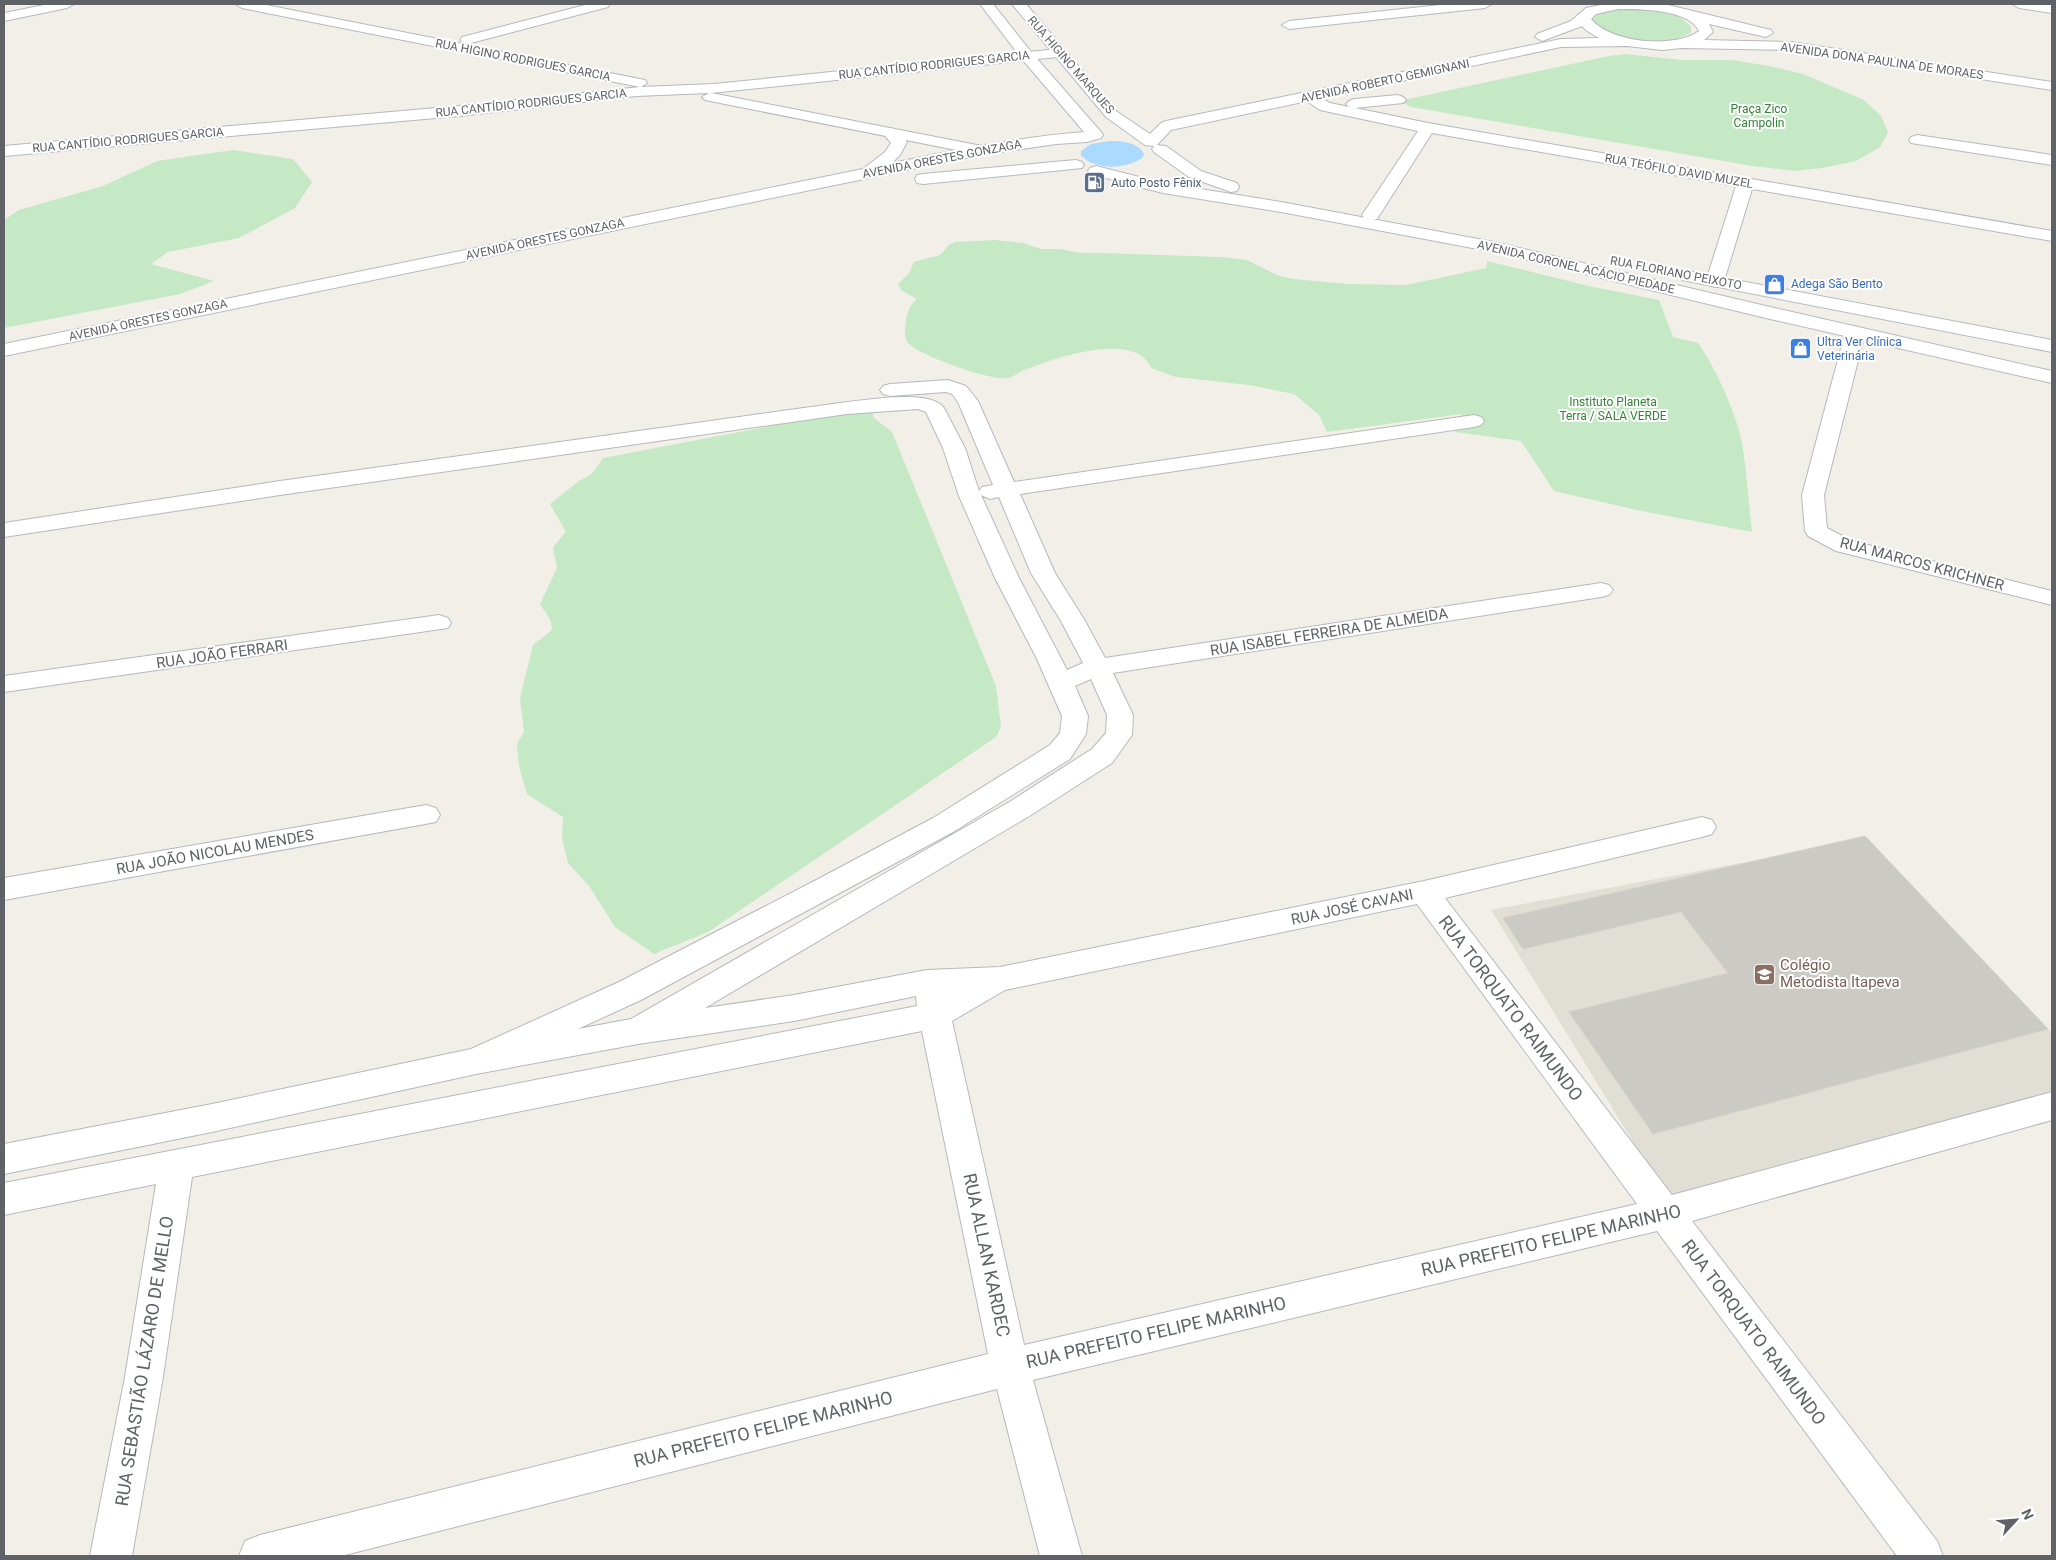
<svg xmlns="http://www.w3.org/2000/svg" width="2056" height="1560" font-family="Roboto,sans-serif">
  <style>
    .education { fill: #e1ded6 }
    .green { fill: #c5e8c5 }
    .water { fill: #aadaff }
    .building { fill: #cccac5; stroke: #d6d1c6 }
    .lines { fill: none; stroke-linecap: round; stroke-linejoin: round }
    .minor-casing { stroke: #b5b8bc; stroke-width: 2 }
    .secondary-casing { stroke: #b6babf; stroke-width: 2 }
    .minor { fill: #fff; fill-rule: evenodd }
    .secondary { fill: #fff; fill-rule: evenodd }
    .labels { text-anchor: middle; dominant-baseline: central; stroke-width: 4; stroke-linejoin: round; paint-order: stroke }
    .far-street-label { font-size: 12px; fill: #5f6368; stroke: #fff }
    .far-park-label { font-size: 12px; fill: #348238; stroke: #fff }
    .far-service-label { font-size: 12px; fill: #4e5e75; stroke: #fff; text-anchor: start }
    .far-shop-label { font-size: 12px; fill: #366cbe; stroke: #fff; text-anchor: start }
    .street-label { font-size: 15px; fill: #5f6368; stroke: #fff }
    .education-label { font-size: 15px; fill: #785e54; stroke: #fff; text-anchor: start }
    .near-street-label { font-size: 18px; fill: #5f6368; stroke: #fff }
  </style>
  <rect width="100%" height="100%" fill="#f1efe8"/>
  <!-- education -->
  <path class="education" d="M 1865,836 L 2052,1033 L 2052,1093 L 1668,1199 L 1491,910 L 1794,853 Z"/>
  <!-- green -->
  <path class="green" d="M 1618,8 C 1642,9 1674,7 1691,27 L 1691,32 C 1666,51 1617,39 1593,23 L 1592,18 L 1597,14 Z
    M 1625,54 L 1682,60 L 1731,60 L 1770,66 L 1803,74 L 1864,100 L 1881,116 L 1888,132 L 1880,147 L 1856,161 L 1822,168 L 1794,171 L 1753,166 L 1411,107 L 1399,101 L 1609,56 Z
    M 233,150 L 293,159 L 312,182 L 295,208 L 239,238 L 168,252 L 151,264 L 214,281 L 180,294 L 4,328 L 4,220 L 19,210 L 103,186 L 157,161 Z
    M 994,240 L 1023,243 L 1041,249 L 1059,249 L 1081,253 L 1103,253 L 1220,257 L 1247,260 L 1277,275 L 1293,279 L 1347,284 L 1406,285 L 1486,268 L 1487,261 L 1589,286 L 1659,300 L 1673,337 L 1698,343 C 1717,370 1741,422 1744,456 C 1747,481 1749,506 1752,532 L 1637,510 L 1554,491 L 1521,441 L 1455,432 L 1462,414 L 1327,432 L 1319,415 L 1294,394 L 1249,385 L 1176,377 L 1151,368 C 1136,329 1050,359 1022,371 C 1018,373 1013,377 1008,378 C 993,382 919,355 909,344 C 905,339 905,335 905,330 C 906,318 907,307 917,299 L 901,290 L 898,284 L 909,273 L 914,262 L 940,255 L 950,244 L 956,242 Z
    M 871,407 L 874,418 L 892,432 L 996,686 L 1001,727 L 996,737 L 708,932 L 654,954 L 615,927 L 589,886 L 568,863 L 562,838 L 563,817 L 527,794 L 519,766 L 517,744 L 524,732 L 520,698 L 533,645 L 552,630 L 551,621 L 540,604 L 557,568 L 553,547 L 566,532 L 550,504 L 579,481 L 592,474 L 603,458 Z"/>
  <!-- water -->
  <path class="water" d="M 1109,141 C 1121,141 1138,142 1144,154 L 1142,158 C 1127,169 1094,171 1081,155 L 1081,151 L 1091,144 Z"/>
  <!-- building -->
  <path class="building" d="M 1865,836 L 2048,1029 L 1653,1134 L 1569,1012 L 1728,973 L 1681,912 L 1523,949 L 1503,918 Z"/>
  <g class="lines">
    <defs>
      <path id="minor" d="M 49,4 L 74,4 L 67,8 L 4,21 L 4,13 Z
        M 235,4 L 261,4 L 645,80 L 647,83 L 641,87 L 714,84 L 1058,49 L 1063,50 L 1065,53 L 1063,56 L 1058,57 L 711,93 L 987,147 L 989,150 L 987,153 L 981,155 L 705,100 L 702,97 L 709,93 L 636,96 L 459,116 L 4,156 L 4,146 L 459,106 L 640,87 L 242,8 Z
        M 589,4 L 610,4 L 608,7 L 467,44 L 460,40 L 462,37 Z
        M 1450,4 L 1492,4 L 1485,8 L 1289,29 L 1282,25 L 1289,21 Z
        M 1309,92 L 1330,103 L 1349,107 L 1346,104 L 1349,101 L 1354,99 L 1398,95 L 1403,97 L 1406,100 L 1403,103 L 1355,108 L 1428,123 L 2052,231 L 2052,241 L 1752,189 L 1724,281 L 1721,285 L 1715,287 L 1709,285 L 1706,281 L 1736,186 L 1432,133 L 1377,219 L 1371,220 L 1365,219 L 1362,215 L 1418,131 L 1320,110 L 1301,97 L 1304,94 Z
        M 1917,135 L 2052,155 L 2052,165 L 1911,143 L 1909,140 L 1911,137 Z
        M 1855,327 L 1862,329 L 1865,333 L 1824,495 L 1827,528 L 1852,541 L 2052,591 L 2052,605 L 1836,551 L 1808,536 L 1805,531 L 1802,495 L 1845,333 L 1848,329 Z
        M 948,380 L 966,386 L 978,401 L 1014,482 L 1474,415 L 1481,417 L 1484,421 L 1481,425 L 1474,427 L 1020,494 L 1055,573 L 1085,621 L 1105,658 L 1601,583 L 1609,585 L 1613,590 L 1609,595 L 1601,597 L 1113,673 L 1133,715 L 1132,735 L 1112,763 L 1031,815 L 705,1008 L 794,995 L 927,970 L 1000,967 L 1424,881 L 1702,817 L 1712,820 L 1716,827 L 1712,834 L 1702,837 L 1445,898 L 1672,1195 L 2052,1092 L 2052,1120 L 1692,1221 L 1937,1541 L 1943,1556 L 1897,1556 L 1657,1231 L 1033,1380 L 1082,1556 L 1040,1556 L 997,1389 L 341,1556 L 239,1556 L 245,1541 L 260,1535 L 988,1354 L 922,1031 L 192,1177 L 163,1377 L 132,1556 L 90,1556 L 125,1377 L 156,1184 L 4,1215 L 4,1183 L 917,1006 L 916,996 L 794,1021 L 638,1044 L 476,1074 L 212,1132 L 4,1174 L 4,1144 L 212,1104 L 471,1049 L 619,982 L 822,877 L 933,818 L 1050,745 L 1060,733 L 1062,716 L 1037,659 L 995,578 L 959,496 L 943,448 L 926,412 L 918,409 L 847,414 L 280,495 L 4,537 L 4,523 L 280,481 L 847,402 C 869,400 931,389 944,408 L 965,448 L 979,491 L 982,487 L 993,485 L 958,402 L 952,394 L 946,392 L 890,396 L 883,394 L 880,390 L 883,386 L 890,384 ZM 981,495 L 990,499 L 999,497 L 1031,573 L 1061,621 L 1083,663 L 1067,670 L 1019,578 ZM 1091,679 L 1107,715 L 1106,733 L 1092,749 L 1011,801 L 631,1019 L 578,1029 L 641,1000 L 953,832 L 1070,759 L 1086,734 L 1088,716 L 1075,686 ZM 1417,904 L 1637,1204 L 1024,1345 L 952,1021 L 1005,990 Z
        M 439,615 L 448,618 L 451,623 L 448,628 L 4,692 L 4,676 Z
        M 426,805 L 436,808 L 440,815 L 436,822 L 4,900 L 4,878 Z"/>
      <path id="secondary" d="M 980,4 L 993,4 L 1032,53 L 1101,132 L 1103,135 L 1101,138 L 1087,142 L 1056,144 L 981,155 L 4,356 L 4,344 L 863,169 L 885,152 L 891,143 L 882,132 L 884,129 C 895,126 901,133 907,142 L 900,155 L 892,163 C 956,150 1020,137 1084,132 L 1022,59 Z
        M 1012,4 L 1026,4 L 1116,111 L 1150,134 L 1161,123 L 1166,121 L 1561,39 L 1599,38 L 1587,31 L 1582,26 L 1542,41 L 1535,37 L 1537,34 L 1571,21 L 1586,8 L 1606,4 L 1668,5 L 1771,30 L 1773,33 L 1766,37 L 1709,24 L 1713,32 L 1704,40 L 1791,42 L 2052,82 L 2052,90 L 1791,50 L 1681,48 L 1662,50 L 1627,46 L 1561,47 L 1171,130 L 1157,145 L 1166,146 L 1201,171 L 1237,183 L 1239,187 L 1237,191 L 1231,192 L 1189,177 L 1154,152 L 1152,149 L 1154,146 L 1145,145 L 1106,117 ZM 1618,9 C 1639,9 1689,9 1699,31 C 1674,49 1611,43 1591,19 L 1596,14 Z
        M 2012,4 L 2052,5 L 2052,13 L 2019,8 Z
        M 1076,160 L 1082,162 L 1084,165 L 1082,168 L 923,184 L 917,183 L 915,179 L 917,175 L 923,174 Z
        M 1096,166 L 1163,183 L 1281,202 L 1494,242 L 1770,307 L 2052,371 L 2052,383 L 1770,319 L 1494,252 L 1281,212 L 1163,193 L 1090,174 L 1088,171 L 1090,168 Z
        M 1688,271 L 2052,340 L 2052,352 L 1682,280 L 1679,276 L 1682,272 Z"/>
    </defs>
    <!-- minor casing -->
    <use href="#minor" class="minor-casing"/>
    <!-- secondary casing -->
    <use href="#secondary" class="secondary-casing"/>
    <!-- minor -->
    <use href="#minor" class="minor"/>
    <!-- secondary -->
    <use href="#secondary" class="secondary"/>
  </g>
  <!-- icons -->
  <defs>
    <symbol id="fuel-square" viewBox="-11 -11 22 22"><rect x="-9" y="-9" width="18" height="18" rx="4" fill="#5c6f8a" stroke="#fff"/><path d="M-5.5-6h7V0h2V4h1.3V-2.5L3-4.5l.8-.8L6-3V5H2.5V1h-1V6h-7ZM-4.2-4.7v3.2H.2V-4.7Z" fill="#fff"/></symbol>
    <symbol id="shop-square" viewBox="-11 -11 22 22"><rect x="-9" y="-9" width="18" height="18" rx="4" fill="#3f7fe0" stroke="#fff"/><path d="M-5-2.5h2.3a2.7 3.5 0 0 1 5.4 0H5L5.5 6h-11ZM-1.5-2.5h3a1.5 2.3 0 0 0-3 0Z" fill="#fff"/></symbol>
    <symbol id="school-square" viewBox="-11 -11 22 22"><rect x="-9" y="-9" width="18" height="18" rx="4" fill="#8d6e63" stroke="#fff"/><path d="M0-5L7-2L0 1L-7-2ZM-4 1L0 2.5L4 1V4Q0 6-4 4Z" fill="#fff"/></symbol>
  </defs>
  <g fill-rule="evenodd">
    <use href="#fuel-square" x="1082" y="170" width="25" height="25"/>
    <use href="#shop-square" x="1762" y="272" width="25" height="25"/>
    <use href="#shop-square" x="1788" y="336" width="25" height="25"/>
    <use href="#school-square" x="1752" y="962" width="25" height="25"/>
  </g>
  <g class="labels">
    <!-- far-street labels -->
    <g class="far-street-label">
      <text transform="translate(523 60) rotate(11)">RUA HIGINO RODRIGUES GARCIA</text>
      <text transform="translate(1882 61) rotate(8)">AVENIDA DONA PAULINA DE MORAES</text>
      <text transform="translate(934 65) rotate(-6)">RUA CANTÍDIO RODRIGUES GARCIA</text>
      <text transform="translate(1071 65) rotate(49)">RUA HIGINO MARQUES</text>
      <text transform="translate(1385 81) rotate(-12)">AVENIDA ROBERTO GEMIGNANI</text>
      <text transform="translate(531 103) rotate(-6)">RUA CANTÍDIO RODRIGUES GARCIA</text>
      <text transform="translate(128 140) rotate(-5)">RUA CANTÍDIO RODRIGUES GARCIA</text>
      <text transform="translate(942 159) rotate(-11)">AVENIDA ORESTES GONZAGA</text>
      <text transform="translate(1679 171) rotate(10)">RUA TEÓFILO DAVID MUZEL</text>
      <text transform="translate(545 239) rotate(-12)">AVENIDA ORESTES GONZAGA</text>
      <text transform="translate(1576 267) rotate(13)">AVENIDA CORONEL ACÁCIO PIEDADE</text>
      <text transform="translate(1676 273) rotate(11)">RUA FLORIANO PEIXOTO</text>
      <text transform="translate(148 320) rotate(-12)">AVENIDA ORESTES GONZAGA</text>
    </g>
    <!-- far-park labels -->
    <g class="far-park-label">
      <text x="1759" y="109">Praça Zico<tspan x="1759" dy="14">Campolin</tspan></text>
      <text x="1613" y="402">Instituto Planeta<tspan x="1613" dy="14">Terra / SALA VERDE</tspan></text>
    </g>
    <!-- far-service labels -->
    <g class="far-service-label">
      <text x="1111" y="183">Auto Posto Fênix</text>
    </g>
    <!-- far-shop labels -->
    <g class="far-shop-label">
      <text x="1791" y="284">Adega São Bento</text>
      <text x="1817" y="342">Ultra Ver Clínica<tspan x="1817" dy="14">Veterinária</tspan></text>
    </g>
    <!-- street labels -->
    <g class="street-label">
      <text transform="translate(1922 564) rotate(15)">RUA MARCOS KRICHNER</text>
      <text transform="translate(1329 632) rotate(-9)">RUA ISABEL FERREIRA DE ALMEIDA</text>
      <text transform="translate(222 654) rotate(-8)">RUA JOÃO FERRARI</text>
      <text transform="translate(215 852) rotate(-10)">RUA JOÃO NICOLAU MENDES</text>
      <text transform="translate(1352 907) rotate(-12)">RUA JOSÉ CAVANI</text>
    </g>
    <!-- education labels -->
    <g class="education-label">
      <text x="1780" y="965">Colégio<tspan x="1780" dy="17">Metodista Itapeva</tspan></text>
    </g>
    <!-- near-street labels -->
    <g class="near-street-label">
      <text transform="translate(1511 1008) rotate(53)">RUA TORQUATO RAIMUNDO</text>
      <text transform="translate(1551 1240) rotate(-13)">RUA PREFEITO FELIPE MARINHO</text>
      <text transform="translate(987 1255) rotate(78)">RUA ALLAN KARDEC</text>
      <text transform="translate(1156 1332) rotate(-13)">RUA PREFEITO FELIPE MARINHO</text>
      <text transform="translate(1754 1332) rotate(53)">RUA TORQUATO RAIMUNDO</text>
      <text transform="translate(144 1361) rotate(-81)">RUA SEBASTIÃO LÁZARO DE MELLO</text>
      <text transform="translate(763 1429) rotate(-14)">RUA PREFEITO FELIPE MARINHO</text>
    </g>
  </g>
  <!-- border -->
  <rect width="2056" height="1560" fill="none" stroke="#5f6368" stroke-width="10"/>
  <!-- north arrow -->
  <g transform="translate(2016 1520) rotate(64)" stroke="#ffffff" stroke-width="4" paint-order="stroke">
  <path d="M0-4L9 19L0 12L-9 19Z" fill="#5f6368"/>
  <text y="-8" font-size="14" font-weight="bold" text-anchor="middle" fill="#5f6368">N</text>
  </g>
</svg>
